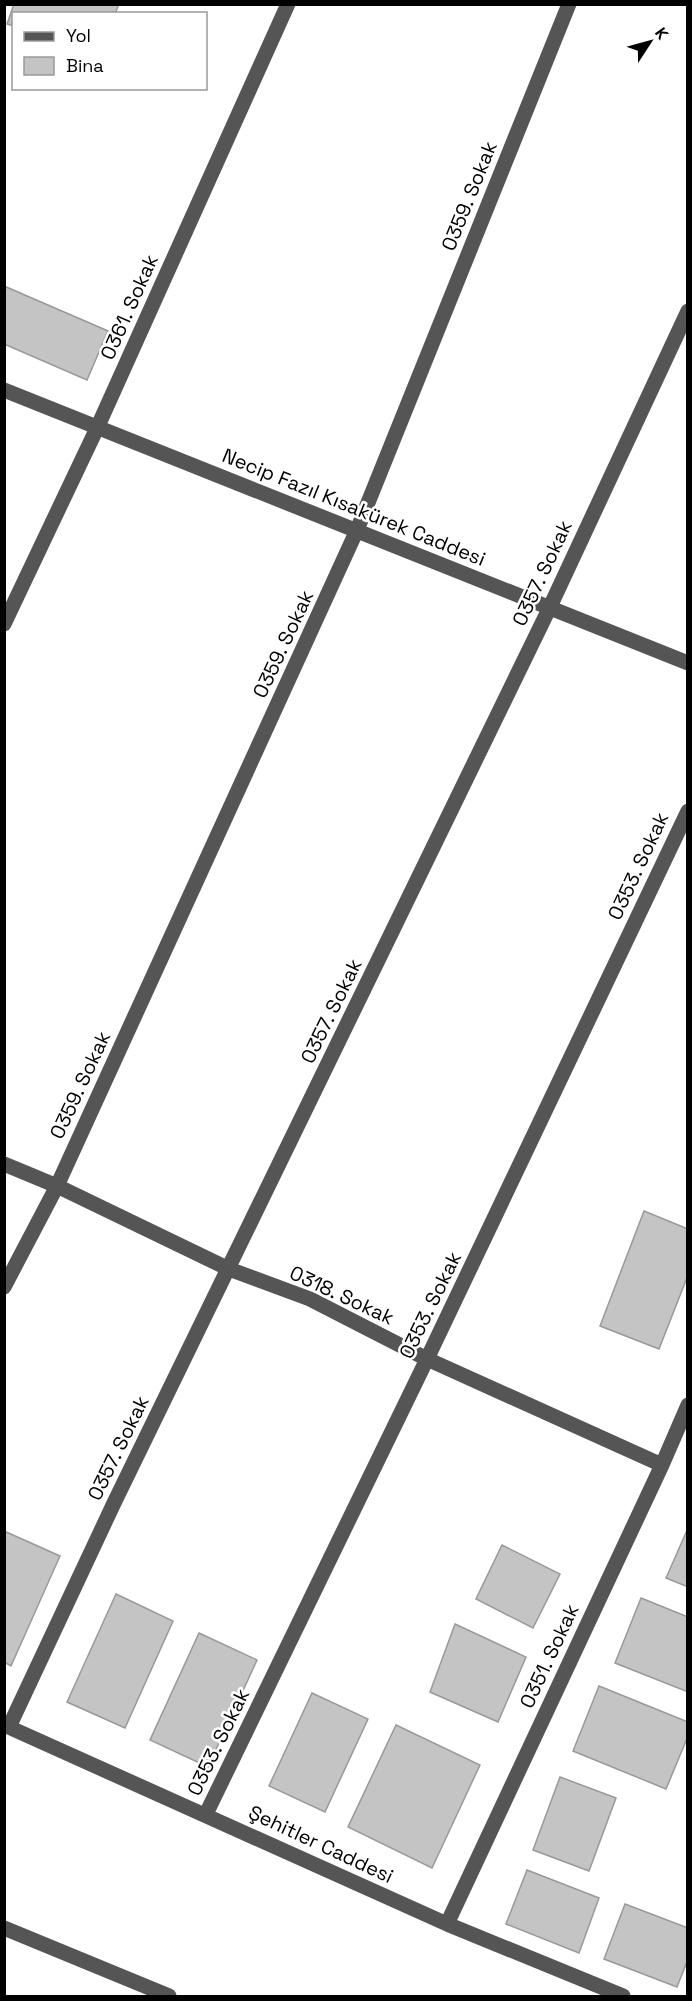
<svg xmlns="http://www.w3.org/2000/svg" width="692" height="2001" font-family="'Space Grotesk',sans-serif">
  <style>
    .building { fill: #c4c4c4; stroke: #999; stroke-width: 1.5 }
    .lines { fill: none; stroke-linecap: round; stroke-linejoin: round }
    .minor { stroke: #555; stroke-width: 15 }
    .labels { text-anchor: middle; dominant-baseline: central; stroke-width: 5; stroke-linejoin: round; paint-order: stroke }
    .street-label { font-size: 20px; fill: #000; stroke: #fff }
  </style>
  <rect width="100%" height="100%" fill="#fff"/>
  <!-- building -->
  <path class="building" d="M 14,4 L 119,4 L 115,14 L 14,14 L 14,26 L 7,24 Z
    M 4,286 L 108,331 L 87,380 L 4,344 Z
    M 644,1211 L 688,1229 L 688,1275 L 659,1349 L 600,1326 Z
    M 688,1528 L 688,1587 L 666,1578 Z
    M 4,1531 L 60,1556 L 11,1666 L 4,1662 Z
    M 502,1545 L 560,1574 L 533,1628 L 476,1599 Z
    M 116,1594 L 173,1621 L 125,1728 L 67,1702 Z
    M 641,1598 L 688,1617 L 688,1692 L 615,1663 Z
    M 455,1624 L 526,1657 L 498,1722 L 430,1692 Z
    M 199,1633 L 257,1660 L 208,1767 L 150,1740 Z
    M 599,1686 L 688,1722 L 688,1736 L 666,1789 L 573,1751 Z
    M 312,1693 L 368,1719 L 325,1812 L 269,1786 Z
    M 396,1725 L 480,1765 L 432,1868 L 348,1827 Z
    M 560,1777 L 616,1798 L 589,1871 L 533,1850 Z
    M 527,1870 L 599,1898 L 579,1953 L 506,1924 Z
    M 625,1904 L 688,1928 L 688,1959 L 677,1987 L 604,1959 Z"/>
  <g class="lines">
    <!-- minor -->
    <path class="minor" d="M 4,390 L 688,663
      M 4,624 L 98,426 L 288,4
      M 4,1164 L 57,1186 L 229,1269 L 310,1299 L 427,1359 L 662,1465
      M 4,1287 L 57,1186 L 357,530 L 569,4
      M 4,1725 L 447,1924 L 623,1996
      M 9,1727 L 114,1503 L 549,609 L 688,311
      M 206,1814 L 427,1359 L 688,811
      M 447,1924 L 662,1465 L 688,1405
      M 4,1928 L 169,1996"/>
  </g>
  <g class="labels">
    <!-- street labels -->
    <g class="street-label">
      <text transform="translate(469 196) rotate(-68)">0359. Sokak</text>
      <text transform="translate(129 307) rotate(-66)">0361. Sokak</text>
      <text transform="translate(354 507) rotate(22)">Necip Fazıl Kısakürek Caddesi</text>
      <text transform="translate(542 573) rotate(-65)">0357. Sokak</text>
      <text transform="translate(283 644) rotate(-65)">0359. Sokak</text>
      <text transform="translate(638 866) rotate(-65)">0353. Sokak</text>
      <text transform="translate(331 1011) rotate(-64)">0357. Sokak</text>
      <text transform="translate(80 1085) rotate(-65)">0359. Sokak</text>
      <text transform="translate(342 1295) rotate(25)">0318. Sokak</text>
      <text transform="translate(430 1305) rotate(-64)">0353. Sokak</text>
      <text transform="translate(118 1448) rotate(-64)">0357. Sokak</text>
      <text transform="translate(549 1656) rotate(-65)">0351. Sokak</text>
      <text transform="translate(218 1742) rotate(-64)">0353. Sokak</text>
      <text transform="translate(321 1844) rotate(25)">Şehitler Caddesi</text>
    </g>
  </g>
  <!-- border -->
  <rect width="692" height="2001" fill="none" stroke="#000000" stroke-width="12"/>
  <!-- legend -->
  <rect x="12" y="12" width="195" height="78" fill="#ffffff" stroke="#999999" stroke-width="1.5"/>
  <rect x="24" y="32" width="30" height="9" fill="#555555" stroke="#999999" stroke-width="1.5"/>
  <text x="66" y="42" font-size="18" fill="#000000">Yol</text>
  <rect x="24" y="57" width="30" height="18" fill="#c4c4c4" stroke="#999999" stroke-width="1.5"/>
  <text x="66" y="72" font-size="18" fill="#000000">Bina</text>
  <!-- north arrow -->
  <g transform="translate(650 42) rotate(54)" stroke="#ffffff" stroke-width="4.5" paint-order="stroke">
  <path d="M0-4.5L10 22L0 15L-10 22Z" fill="#000000"/>
  <text y="-9" font-size="16" font-weight="bold" text-anchor="middle" fill="#000000">K</text>
  </g>
</svg>
